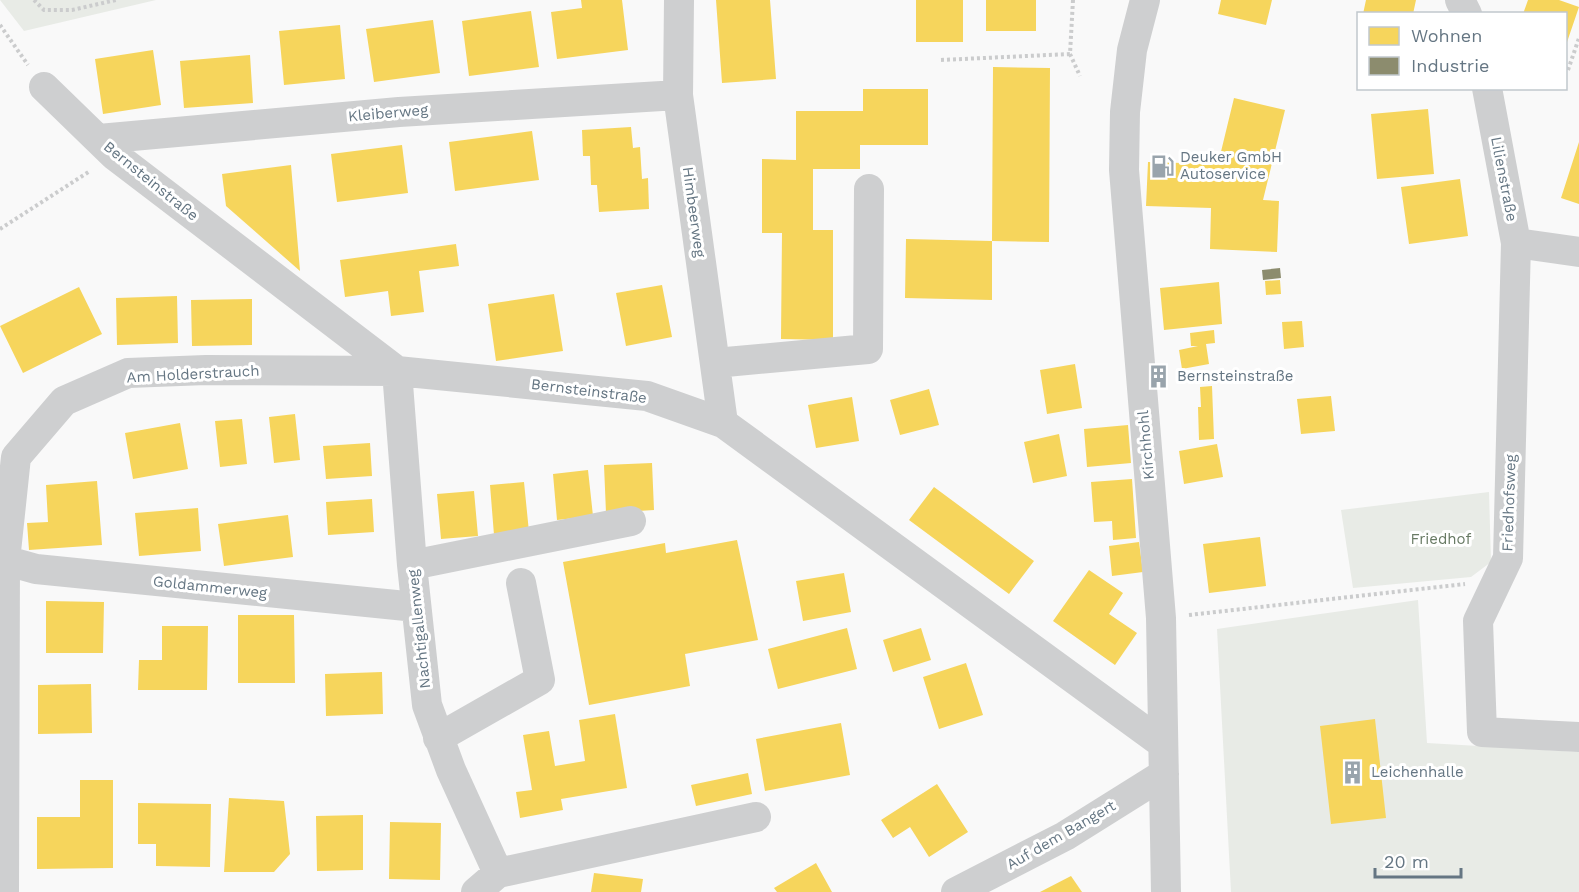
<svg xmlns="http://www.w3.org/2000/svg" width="1579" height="892" font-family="'Work Sans',sans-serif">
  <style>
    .green { fill: #e8ebe6 }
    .homes { fill: #f6d55c }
    .industry { fill: #8c8c6e }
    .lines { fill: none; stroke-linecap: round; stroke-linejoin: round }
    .path { stroke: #cbcccd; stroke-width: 4; stroke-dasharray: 3 3; stroke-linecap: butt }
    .minor { stroke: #cecfd0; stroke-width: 30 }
    .labels { text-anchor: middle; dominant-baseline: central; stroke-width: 6; stroke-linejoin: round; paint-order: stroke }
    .street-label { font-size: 15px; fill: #657683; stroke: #fff }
    .poi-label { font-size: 15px; fill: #657683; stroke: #fff; text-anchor: start }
    .park-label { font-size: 15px; fill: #687a64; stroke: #fff }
  </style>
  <rect width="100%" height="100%" fill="#f9f9f9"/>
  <!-- green -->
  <path class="green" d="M 0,0 L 156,0 L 24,31 Z
    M 1489,492 L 1491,562 L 1471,577 L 1353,588 L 1341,510 Z
    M 1418,600 L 1427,743 L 1579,752 L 1579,892 L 1231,892 L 1217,629 Z"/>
  <!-- homes -->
  <path class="homes" d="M 581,0 L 622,0 L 628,50 L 557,59 L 551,12 L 582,8 Z
    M 716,0 L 770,0 L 776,79 L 722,83 Z
    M 916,0 L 963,0 L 963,42 L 916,42 Z
    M 986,0 L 1036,0 L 1036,31 L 986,31 Z
    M 1221,0 L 1272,0 L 1266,25 L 1218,14 Z
    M 1366,0 L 1416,0 L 1413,14 L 1363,14 Z
    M 1528,0 L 1559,0 L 1579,7 L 1566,45 L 1566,14 L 1523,14 Z
    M 531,11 L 539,67 L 469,76 L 462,21 Z
    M 433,20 L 440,73 L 374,82 L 366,29 Z
    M 340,25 L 345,79 L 284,85 L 279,31 Z
    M 153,50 L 161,105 L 103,114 L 95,59 Z
    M 250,55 L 253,103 L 184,108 L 180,61 Z
    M 993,67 L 1050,68 L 1049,242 L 992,241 Z
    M 863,89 L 928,89 L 928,145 L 860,145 L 860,169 L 813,169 L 813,230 L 833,230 L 833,340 L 781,339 L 782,233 L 762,233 L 762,159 L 796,160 L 796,111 L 863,111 Z
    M 1234,98 L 1285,110 L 1263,200 L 1279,201 L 1277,252 L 1210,249 L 1211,208 L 1146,206 L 1148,162 L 1218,164 Z
    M 1428,109 L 1434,174 L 1377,179 L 1371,114 Z
    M 631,127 L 633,148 L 640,147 L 642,179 L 648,178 L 649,209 L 599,212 L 597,185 L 591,185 L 590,156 L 583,156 L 582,130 Z
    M 532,131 L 539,180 L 455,191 L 449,142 Z
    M 1579,142 L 1579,204 L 1561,198 Z
    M 402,145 L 408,193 L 337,202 L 331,154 Z
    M 291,165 L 300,271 L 226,206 L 222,174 Z
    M 1460,179 L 1468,236 L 1409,244 L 1401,187 Z
    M 906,239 L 992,241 L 992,300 L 905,298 Z
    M 456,244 L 459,266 L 419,271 L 424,312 L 391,316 L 388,291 L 345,297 L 340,260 Z
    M 1280,280 L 1281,294 L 1266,295 L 1265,281 Z
    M 1219,282 L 1222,324 L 1164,330 L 1160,288 Z
    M 662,285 L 672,337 L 626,346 L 616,293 Z
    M 79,287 L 102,334 L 23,373 L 0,326 Z
    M 554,294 L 563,351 L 496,361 L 488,304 Z
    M 177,296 L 178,343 L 117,345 L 116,298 Z
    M 252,299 L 252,345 L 192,346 L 191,300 Z
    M 1302,321 L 1304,347 L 1284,349 L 1282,322 Z
    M 1214,330 L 1215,343 L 1206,344 L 1209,364 L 1182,369 L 1179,350 L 1198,346 L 1191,346 L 1190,333 Z
    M 1075,364 L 1082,408 L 1047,414 L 1040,370 Z
    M 1163,365 L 1164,387 L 1155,387 L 1154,366 Z
    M 1212,386 L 1214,439 L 1199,440 L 1198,407 L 1201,407 L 1200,387 Z
    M 929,389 L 939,425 L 900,435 L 890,400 Z
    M 1331,396 L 1335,431 L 1301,434 L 1297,399 Z
    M 852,397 L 859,441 L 816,448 L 808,405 Z
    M 295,414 L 300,460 L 274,463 L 269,417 Z
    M 242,419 L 247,464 L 220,467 L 215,421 Z
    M 180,423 L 188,469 L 133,479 L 125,433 Z
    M 1128,425 L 1131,463 L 1087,467 L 1084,429 Z
    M 1059,434 L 1067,476 L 1033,483 L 1024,442 Z
    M 370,443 L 372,476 L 326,479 L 323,446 Z
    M 1217,444 L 1223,477 L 1184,484 L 1179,451 Z
    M 652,463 L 654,510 L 606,513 L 604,465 Z
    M 588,470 L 593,516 L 557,520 L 553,474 Z
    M 1132,479 L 1136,538 L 1113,540 L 1112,521 L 1094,522 L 1091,482 Z
    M 97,481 L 102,545 L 29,550 L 27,523 L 48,522 L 46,485 Z
    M 524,482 L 529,532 L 494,535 L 490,485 Z
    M 934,487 L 1034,561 L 1009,594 L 909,520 Z
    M 474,491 L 478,536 L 441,539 L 437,494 Z
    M 372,499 L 374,532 L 328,535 L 326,502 Z
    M 198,508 L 201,551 L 139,556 L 135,513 Z
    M 288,515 L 293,557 L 224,566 L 218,524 Z
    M 1260,537 L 1266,586 L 1209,593 L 1203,544 Z
    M 737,540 L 758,640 L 685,654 L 690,686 L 589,705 L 563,562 L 665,543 L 666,553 Z
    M 1139,542 L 1143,572 L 1112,576 L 1109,546 Z
    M 1089,570 L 1123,593 L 1109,614 L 1137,633 L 1115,665 L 1053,621 Z
    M 844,573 L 851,612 L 803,621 L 796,581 Z
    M 46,601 L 104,602 L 103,653 L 46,653 Z
    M 238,615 L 294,615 L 295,683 L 238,683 Z
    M 162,626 L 208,626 L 207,690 L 138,690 L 139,660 L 162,660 Z
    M 847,628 L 857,669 L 778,689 L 768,649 Z
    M 921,628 L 931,660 L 893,672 L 883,640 Z
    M 966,663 L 983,715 L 939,729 L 923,677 Z
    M 382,672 L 383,714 L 326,716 L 325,674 Z
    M 91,684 L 92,733 L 38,734 L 38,685 Z
    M 615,714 L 627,788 L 561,799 L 563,810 L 520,818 L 516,792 L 532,790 L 523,735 L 549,731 L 555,766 L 585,761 L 579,720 Z
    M 1375,719 L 1386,818 L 1331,824 L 1320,726 Z
    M 841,723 L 850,775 L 765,791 L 756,739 Z
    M 748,773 L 752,794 L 696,806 L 691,785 Z
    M 80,780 L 113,780 L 113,868 L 37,869 L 37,817 L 80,817 Z
    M 937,784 L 968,832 L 929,857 L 910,827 L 893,838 L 881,820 Z
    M 229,798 L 284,801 L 290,854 L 274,872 L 224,872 Z
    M 138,803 L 211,804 L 210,867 L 156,866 L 156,844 L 138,844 Z
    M 363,815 L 363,870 L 317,871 L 316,816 Z
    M 390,822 L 441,823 L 440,880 L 389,879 Z
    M 816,863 L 832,892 L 777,892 L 774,888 Z
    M 594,873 L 643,879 L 641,892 L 591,892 Z
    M 1071,876 L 1082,892 L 1040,892 Z"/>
  <!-- industry -->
  <path class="industry" d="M 1280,268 L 1281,278 L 1263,280 L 1262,270 Z"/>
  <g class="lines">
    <!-- path -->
    <path class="path" d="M 34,0 L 44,10 L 72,10 L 116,0
      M 1073,0 L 1070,54 L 1080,76
      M 0,25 L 28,65
      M 941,60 L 1070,54
      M 1568,70 L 1579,38
      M 0,229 L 90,171
      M 1189,615 L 1465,584"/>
    <!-- minor -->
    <path class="minor" d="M 679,0 L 678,95 L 723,423
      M 1145,0 L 1132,50 L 1125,112 L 1124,170 L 1161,618 L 1166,892
      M 1460,0 L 1467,14
      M 44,87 L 114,155 L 397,371 L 647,396 L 723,423 L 1163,744
      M 1487,88 L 1516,243 L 1579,252
      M 99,139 L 399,112 L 678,95
      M 1516,243 L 1508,558 L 1478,621 L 1482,732 L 1579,737
      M 715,363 L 868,349 L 869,189
      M 0,559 L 36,569 L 416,607
      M 412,565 L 631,521
      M 438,738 L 540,680 L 521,583
      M 4,892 L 5,561 L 16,457 L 64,401 L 128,373 L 206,370 L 397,371 L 412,565 L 427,705 L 451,770 L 498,873
      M 476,892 L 498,873 L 756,817
      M 956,892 L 1065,836 L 1164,774"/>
  </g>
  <!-- icons -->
  <defs>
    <symbol id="fuel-bare" viewBox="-9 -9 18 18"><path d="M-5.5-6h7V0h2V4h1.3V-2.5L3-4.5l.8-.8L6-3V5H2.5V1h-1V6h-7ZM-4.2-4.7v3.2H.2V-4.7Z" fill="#99a4ac" stroke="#fff" stroke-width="2.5" paint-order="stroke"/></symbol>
    <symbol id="building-bare" viewBox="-9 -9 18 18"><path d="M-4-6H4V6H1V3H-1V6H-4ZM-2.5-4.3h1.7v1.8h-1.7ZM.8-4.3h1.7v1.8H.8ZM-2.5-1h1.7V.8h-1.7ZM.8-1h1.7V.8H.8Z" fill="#99a4ac" stroke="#fff" stroke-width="2.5" paint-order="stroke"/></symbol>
  </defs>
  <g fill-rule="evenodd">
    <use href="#fuel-bare" x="1146" y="150" width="33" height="33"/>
    <use href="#building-bare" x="1142" y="360" width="33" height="33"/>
    <use href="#building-bare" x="1336" y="756" width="33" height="33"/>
  </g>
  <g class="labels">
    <!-- street labels -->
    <g class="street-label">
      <text transform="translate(388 113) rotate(-5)">Kleiberweg</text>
      <text transform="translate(1504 179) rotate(79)">Lilienstraße</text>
      <text transform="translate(151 181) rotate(39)">Bernsteinstraße</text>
      <text transform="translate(694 212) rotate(82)">Himbeerweg</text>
      <text transform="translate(193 374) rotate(-3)">Am Holderstrauch</text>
      <text transform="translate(589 391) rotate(7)">Bernsteinstraße</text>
      <text transform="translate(1146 445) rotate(-95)">Kirchhohl</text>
      <text transform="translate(1509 503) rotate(-88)">Friedhofsweg</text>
      <text transform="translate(210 587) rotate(6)">Goldammerweg</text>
      <text transform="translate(419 629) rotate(-96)">Nachtigallenweg</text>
      <text transform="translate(1061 835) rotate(-30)">Auf dem Bangert</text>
    </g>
    <!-- poi labels -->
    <g class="poi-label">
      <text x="1180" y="157">Deuker GmbH<tspan x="1180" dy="17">Autoservice</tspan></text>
      <text x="1177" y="376">Bernsteinstraße</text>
      <text x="1371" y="772">Leichenhalle</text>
    </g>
    <!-- park labels -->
    <g class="park-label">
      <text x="1441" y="539">Friedhof</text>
    </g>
  </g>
  <!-- legend -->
  <rect x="1357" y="12" width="210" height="78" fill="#ffffff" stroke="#c1c8cd" stroke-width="1.5"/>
  <rect x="1369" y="27" width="30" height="18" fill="#f6d55c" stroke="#c1c8cd" stroke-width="1.5"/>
  <text x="1411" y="42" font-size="18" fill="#657683">Wohnen</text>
  <rect x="1369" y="57" width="30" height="18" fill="#8c8c6e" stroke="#c1c8cd" stroke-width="1.5"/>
  <text x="1411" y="72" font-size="18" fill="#657683">Industrie</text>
  <!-- scale -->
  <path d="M1375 868v9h86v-9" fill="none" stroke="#657683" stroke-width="3"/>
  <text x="1384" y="868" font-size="18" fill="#657683" stroke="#ffffff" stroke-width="4.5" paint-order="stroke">20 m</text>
</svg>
